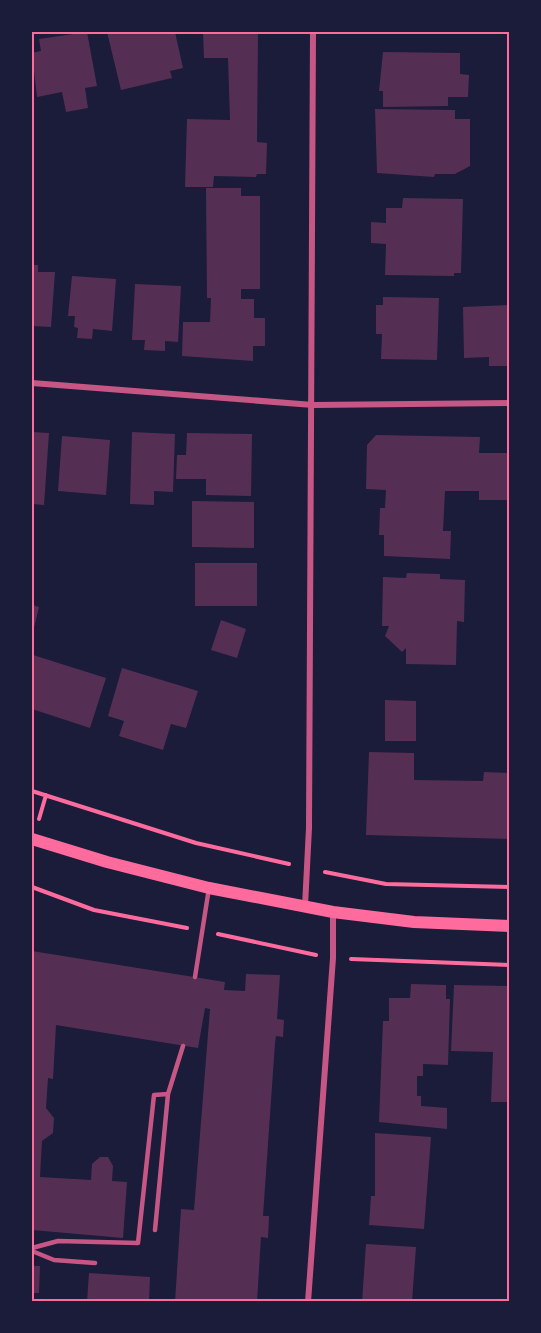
<svg xmlns="http://www.w3.org/2000/svg" width="541" height="1333" font-family="Mulish,sans-serif">
  <style>
    .building { fill: #542f53 }
    .lines { fill: none; stroke-linecap: round; stroke-linejoin: round }
    .path { stroke: #ff6b9d; stroke-width: 4 }
    .service { stroke: #c65784; stroke-width: 4.5 }
    .minor { stroke: #c65784; stroke-width: 6 }
    .secondary { stroke: #ff6b9d; stroke-width: 12 }
    .neatline { fill: none; stroke: #ff6b9d; stroke-width: 2 }
  </style>
  <rect width="100%" height="100%" fill="#1b1b3a"/>
  <!-- building -->
  <path class="building" d="M 87,32 L 97,86 L 85,88 L 88,108 L 66,112 L 62,92 L 37,97 L 32,53 L 41,51 L 39,39 Z
    M 107,32 L 175,32 L 183,68 L 170,71 L 172,78 L 121,90 Z
    M 203,32 L 258,32 L 257,142 L 267,143 L 266,174 L 257,174 L 256,177 L 214,176 L 213,187 L 185,187 L 187,119 L 230,120 L 228,58 L 204,58 Z
    M 383,52 L 460,53 L 460,74 L 469,75 L 468,97 L 448,97 L 448,106 L 383,107 L 383,91 L 379,91 Z
    M 375,109 L 455,110 L 455,119 L 470,119 L 470,166 L 455,174 L 435,174 L 434,177 L 377,173 Z
    M 206,188 L 241,188 L 241,196 L 260,196 L 260,289 L 241,289 L 241,299 L 254,299 L 254,318 L 265,318 L 265,346 L 253,346 L 253,361 L 182,356 L 183,322 L 210,322 L 211,298 L 207,298 Z
    M 403,198 L 463,199 L 461,273 L 454,273 L 454,276 L 385,275 L 386,244 L 371,243 L 371,222 L 386,223 L 386,208 L 402,208 Z
    M 32,265 L 38,265 L 38,272 L 55,272 L 51,327 L 32,326 Z
    M 72,276 L 116,279 L 112,331 L 93,329 L 92,339 L 77,338 L 78,328 L 74,327 L 75,316 L 68,316 Z
    M 135,284 L 181,286 L 178,342 L 165,341 L 165,351 L 144,350 L 145,340 L 132,340 Z
    M 383,297 L 439,298 L 437,360 L 381,359 L 382,334 L 376,334 L 376,305 L 383,305 Z
    M 510,305 L 510,366 L 489,366 L 489,357 L 464,358 L 463,307 Z
    M 32,432 L 49,433 L 44,505 L 32,504 Z
    M 132,432 L 175,434 L 173,492 L 154,491 L 154,505 L 130,504 Z
    M 187,433 L 252,434 L 251,496 L 206,495 L 206,479 L 176,479 L 177,455 L 186,455 Z
    M 376,435 L 480,437 L 479,453 L 510,453 L 510,500 L 479,500 L 479,491 L 445,491 L 443,531 L 451,531 L 450,559 L 384,556 L 384,535 L 379,535 L 380,508 L 385,508 L 386,490 L 366,489 L 367,445 Z
    M 62,436 L 110,440 L 106,495 L 58,491 Z
    M 192,501 L 254,502 L 254,548 L 192,547 Z
    M 195,563 L 257,563 L 257,606 L 195,606 Z
    M 407,573 L 440,574 L 440,579 L 465,580 L 464,622 L 457,621 L 456,665 L 406,664 L 406,648 L 402,652 L 385,636 L 389,626 L 382,626 L 383,577 L 406,578 Z
    M 32,605 L 39,607 L 32,636 Z
    M 221,620 L 246,629 L 237,658 L 211,650 Z
    M 33,655 L 106,678 L 90,728 L 32,709 Z
    M 122,668 L 198,691 L 186,728 L 171,724 L 163,750 L 119,736 L 124,721 L 108,716 Z
    M 385,700 L 416,701 L 416,741 L 385,741 Z
    M 369,752 L 414,753 L 414,780 L 483,781 L 484,772 L 510,773 L 510,839 L 366,835 Z
    M 32,951 L 225,982 L 224,990 L 245,991 L 246,974 L 280,975 L 277,1019 L 284,1020 L 283,1037 L 276,1036 L 275,1043 L 263,1216 L 269,1216 L 268,1238 L 261,1237 L 257,1302 L 175,1302 L 181,1209 L 194,1210 L 210,1009 L 205,1008 L 198,1048 L 56,1025 L 53,1079 L 48,1078 L 46,1108 L 54,1118 L 53,1133 L 42,1141 L 40,1177 L 91,1180 L 92,1164 L 100,1157 L 108,1157 L 113,1166 L 112,1181 L 127,1182 L 123,1238 L 32,1230 Z
    M 411,984 L 446,985 L 446,999 L 450,999 L 448,1065 L 423,1064 L 423,1076 L 417,1076 L 417,1096 L 421,1096 L 421,1106 L 447,1108 L 447,1129 L 379,1122 L 383,1021 L 389,1021 L 389,998 L 410,998 Z
    M 454,985 L 510,986 L 510,1102 L 491,1102 L 493,1052 L 451,1051 Z
    M 375,1133 L 431,1137 L 424,1229 L 369,1225 L 371,1196 L 375,1196 Z
    M 366,1244 L 416,1247 L 412,1302 L 362,1302 Z
    M 32,1266 L 40,1266 L 39,1293 L 34,1293 L 33,1302 Z
    M 89,1273 L 150,1277 L 149,1302 L 87,1302 Z"/>
  <g class="lines">
    <!-- path -->
    <path class="path" d="M 32,791 L 196,843 L 289,864
      M 39,819 L 46,795
      M 325,872 L 386,884 L 510,887
      M 32,887 L 94,910 L 187,928
      M 218,934 L 316,955
      M 351,959 L 510,965"/>
    <!-- service -->
    <path class="service" d="M 195,977 L 209,888
      M 155,1230 L 168,1094
      M 32,1248 L 58,1241 L 138,1243 L 154,1095 L 168,1094 L 183,1046
      M 32,1251 L 54,1260 L 95,1263"/>
    <!-- minor -->
    <path class="minor" d="M 32,383 L 313,405 L 510,403
      M 305,906 L 309,828 L 313,32
      M 308,1302 L 333,958 L 333,912"/>
    <!-- secondary -->
    <path class="secondary" d="M 32,839 L 107,862 L 209,888 L 333,912 L 414,922 L 510,926"/>
  </g>
  <!-- border -->
  <rect width="541" height="1333" fill="none" stroke="#1b1b3a" stroke-width="66"/>
  <rect x="33" y="33" width="475" height="1267" class="neatline"/>
</svg>
